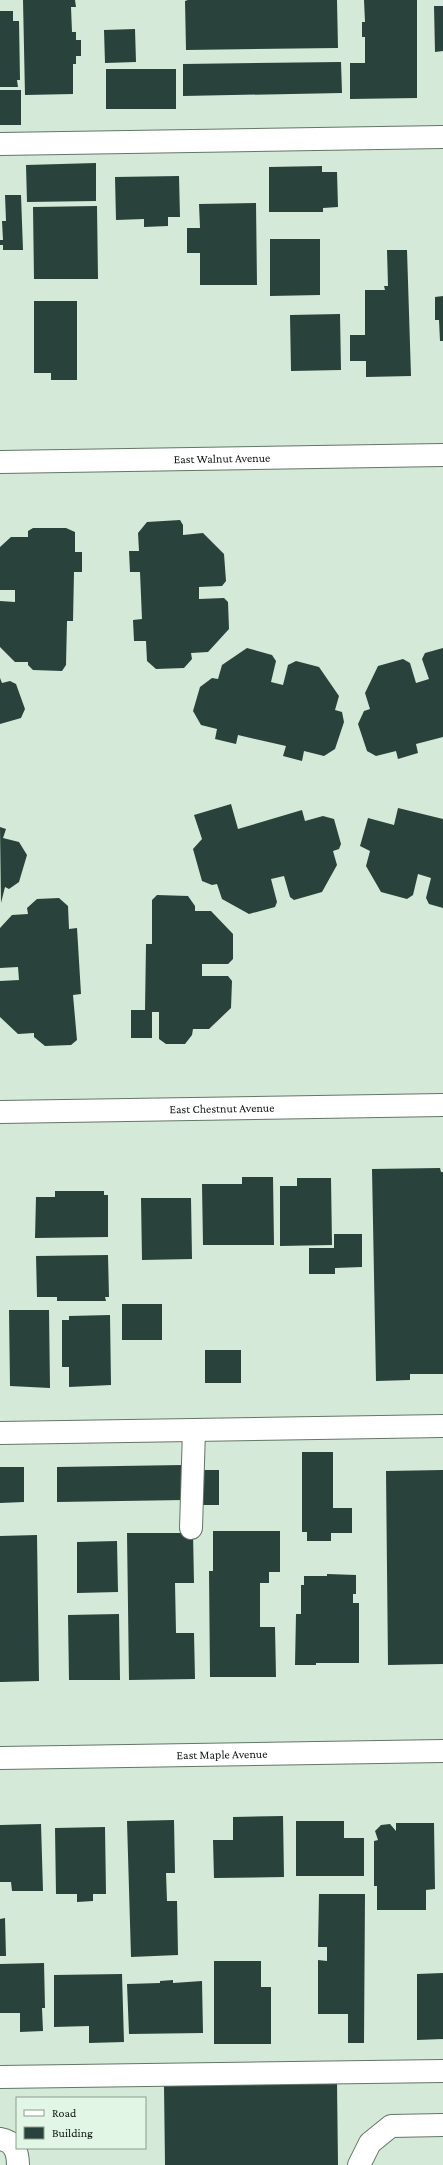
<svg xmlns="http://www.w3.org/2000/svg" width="443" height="2165" font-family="'Crimson Pro',serif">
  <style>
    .building { fill: #29423c }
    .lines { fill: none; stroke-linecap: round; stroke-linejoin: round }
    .minor-casing { stroke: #647667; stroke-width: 24 }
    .minor { stroke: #fff; stroke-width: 22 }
    .labels { text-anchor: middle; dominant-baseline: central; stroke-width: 4; stroke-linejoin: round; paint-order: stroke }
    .street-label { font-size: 12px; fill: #121913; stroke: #e1f6e4 }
  </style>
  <rect width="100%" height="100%" fill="#d4e9d7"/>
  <!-- building -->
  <path class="building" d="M 23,0 L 75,0 L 76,7 L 71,7 L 72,32 L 76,32 L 76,40 L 81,40 L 81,56 L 76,56 L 76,64 L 73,64 L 73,94 L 25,95 Z
    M 188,0 L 337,0 L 338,48 L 186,50 L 185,1 Z
    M 364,0 L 417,0 L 417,98 L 350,99 L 350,63 L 365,63 L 365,37 L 362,37 L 362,22 L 365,22 Z
    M 434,6 L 443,6 L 443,51 L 435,52 Z
    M 0,11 L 13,11 L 13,21 L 19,21 L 20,80 L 17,80 L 18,87 L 0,87 Z
    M 135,29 L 136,62 L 105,63 L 104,30 Z
    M 341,62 L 342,93 L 183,96 L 183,64 Z
    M 106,69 L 176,69 L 176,109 L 106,109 Z
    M 0,90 L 21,90 L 21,125 L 0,125 Z
    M 96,163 L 96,201 L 27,202 L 26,165 Z
    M 322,166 L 322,172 L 337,172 L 338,207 L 323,208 L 323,212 L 269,212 L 269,167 Z
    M 179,176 L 180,217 L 168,217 L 168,226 L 144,227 L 144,219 L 116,220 L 115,177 Z
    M 5,195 L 21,195 L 23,250 L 3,250 L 3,245 L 0,245 L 0,240 L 3,240 L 2,221 L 6,221 Z
    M 256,203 L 257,285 L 200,285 L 200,253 L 187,253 L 187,228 L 200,228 L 199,204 Z
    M 97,206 L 98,279 L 34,279 L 33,207 Z
    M 270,239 L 320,239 L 320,295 L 270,296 Z
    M 387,250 L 407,250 L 411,376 L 366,377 L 366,361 L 350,361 L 350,335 L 365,335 L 365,290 L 385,290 L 384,286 L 388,286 Z
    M 443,296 L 443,341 L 440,341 L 439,320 L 435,320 L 435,297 Z
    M 34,301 L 77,301 L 77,380 L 51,380 L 51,373 L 34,373 Z
    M 340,314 L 341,370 L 291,371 L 290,315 Z
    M 180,520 L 183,525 L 183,535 L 203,533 L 224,554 L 226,581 L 222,586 L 199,587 L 199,599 L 224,598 L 228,602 L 229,629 L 208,652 L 191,653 L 192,659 L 184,668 L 156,669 L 147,661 L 146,641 L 134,641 L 133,620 L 142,619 L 140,572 L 130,572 L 129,551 L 139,551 L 138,533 L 147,522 Z
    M 33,528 L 66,528 L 75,532 L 75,552 L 82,552 L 82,572 L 74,572 L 73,621 L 67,621 L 66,665 L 62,671 L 33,670 L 28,665 L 28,662 L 15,662 L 0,647 L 0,601 L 15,602 L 15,590 L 0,590 L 0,547 L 11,537 L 28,537 L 28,531 Z
    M 247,648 L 272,655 L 276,661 L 271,682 L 283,685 L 288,665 L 296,661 L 319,667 L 339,696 L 335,710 L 342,712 L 344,722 L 335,749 L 324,756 L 304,751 L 302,761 L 283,756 L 286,746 L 238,735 L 236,744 L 215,739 L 217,729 L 201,725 L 193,711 L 200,687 L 212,678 L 218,679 L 222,665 Z
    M 443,648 L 443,737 L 416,744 L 418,753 L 398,759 L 396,751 L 376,756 L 367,751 L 358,724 L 364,711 L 370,709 L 365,693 L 378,666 L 403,659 L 410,663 L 416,683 L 429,679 L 422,659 L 425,653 Z
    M 0,678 L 2,683 L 10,681 L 16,684 L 25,709 L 21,718 L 0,724 Z
    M 231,804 L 238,829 L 302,810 L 305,821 L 323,816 L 334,819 L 341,844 L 339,849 L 333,851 L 337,865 L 322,892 L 294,900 L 290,897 L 284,876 L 271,879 L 277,902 L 275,907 L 249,914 L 222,899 L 217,884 L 212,885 L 202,881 L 193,849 L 202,839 L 194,815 Z
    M 398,808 L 443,819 L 443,908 L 429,904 L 426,898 L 431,878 L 418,874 L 413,895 L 407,899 L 381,892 L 366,866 L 370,851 L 360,846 L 368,818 L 394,825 Z
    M 0,827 L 6,829 L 3,838 L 19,842 L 27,855 L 19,882 L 9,889 L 5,887 L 1,903 Z
    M 157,895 L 188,896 L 195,906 L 195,911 L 211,911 L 233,934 L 233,959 L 228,964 L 202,964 L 202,976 L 228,976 L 232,981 L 231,1008 L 209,1029 L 193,1029 L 192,1035 L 185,1044 L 166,1044 L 159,1039 L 159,1012 L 152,1012 L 152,1038 L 131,1038 L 131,1010 L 145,1010 L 146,944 L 152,944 L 152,900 Z
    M 59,898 L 68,906 L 69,929 L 77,928 L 81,994 L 73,995 L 77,1040 L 71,1045 L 45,1046 L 34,1037 L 34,1033 L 18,1034 L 0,1017 L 0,981 L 19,980 L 18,967 L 0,968 L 0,928 L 12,915 L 28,914 L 27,908 L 37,899 Z
    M 440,1168 L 441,1172 L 443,1172 L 443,1374 L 410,1374 L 410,1380 L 376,1381 L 372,1169 Z
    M 242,1177 L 273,1177 L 274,1245 L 203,1245 L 202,1184 L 242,1184 Z
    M 297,1178 L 331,1178 L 332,1245 L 280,1246 L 280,1186 L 297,1186 Z
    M 55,1191 L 104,1191 L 104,1195 L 108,1195 L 108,1237 L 35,1238 L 36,1197 L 55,1197 Z
    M 141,1198 L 191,1198 L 192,1259 L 142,1260 Z
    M 334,1234 L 362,1234 L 362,1267 L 335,1268 L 335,1274 L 309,1274 L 309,1248 L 334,1248 Z
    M 108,1255 L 109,1297 L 105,1297 L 106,1301 L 57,1301 L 57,1297 L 37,1297 L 36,1256 Z
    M 122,1304 L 162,1304 L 162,1340 L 122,1340 Z
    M 9,1310 L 49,1310 L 50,1388 L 10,1386 Z
    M 110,1315 L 111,1385 L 69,1387 L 69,1367 L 62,1367 L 62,1320 L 69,1320 L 69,1316 Z
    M 205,1350 L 241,1350 L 241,1383 L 205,1383 Z
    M 302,1452 L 333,1452 L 333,1508 L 352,1508 L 352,1533 L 331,1533 L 331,1541 L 307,1541 L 307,1532 L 302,1532 Z
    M 183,1465 L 184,1500 L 57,1502 L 57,1467 Z
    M 0,1467 L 24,1467 L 24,1502 L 0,1503 Z
    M 197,1470 L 219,1470 L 219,1505 L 197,1505 Z
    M 443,1470 L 443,1664 L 388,1665 L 386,1471 Z
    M 213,1531 L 280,1531 L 280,1572 L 269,1572 L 269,1583 L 260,1583 L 260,1627 L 275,1627 L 276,1677 L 210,1677 L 209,1571 L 213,1571 Z
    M 127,1533 L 193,1533 L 194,1583 L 175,1583 L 176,1633 L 194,1633 L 195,1679 L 129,1680 Z
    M 37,1535 L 39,1681 L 0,1682 L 0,1536 Z
    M 117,1541 L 118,1592 L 77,1593 L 77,1542 Z
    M 327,1574 L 356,1575 L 356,1594 L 353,1594 L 353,1603 L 359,1603 L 359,1663 L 316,1663 L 316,1665 L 295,1665 L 296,1614 L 301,1614 L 301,1585 L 304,1585 L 304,1576 L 327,1576 Z
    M 119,1614 L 120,1680 L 69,1680 L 68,1615 Z
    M 283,1816 L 284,1877 L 214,1878 L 213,1840 L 233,1840 L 233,1817 Z
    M 174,1820 L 175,1873 L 166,1873 L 167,1901 L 177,1901 L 178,1955 L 131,1957 L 127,1821 Z
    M 296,1821 L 344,1821 L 344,1838 L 364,1838 L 364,1876 L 296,1876 Z
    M 396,1823 L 434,1823 L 435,1889 L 426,1890 L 426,1910 L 377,1910 L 377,1886 L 374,1886 L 374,1841 L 378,1840 L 375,1831 L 381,1825 L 390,1824 L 396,1831 Z
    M 41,1824 L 43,1891 L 12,1891 L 11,1882 L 0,1882 L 0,1825 Z
    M 105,1827 L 106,1894 L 93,1894 L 93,1901 L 77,1902 L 77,1894 L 56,1894 L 55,1828 Z
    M 319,1894 L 365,1894 L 364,2043 L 348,2043 L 348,2014 L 318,2014 L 318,1960 L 327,1961 L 327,1947 L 318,1947 Z
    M 5,1918 L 6,1956 L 0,1956 L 0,1919 Z
    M 214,1961 L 261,1961 L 261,1987 L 271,1987 L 271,2044 L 214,2044 Z
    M 44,1963 L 45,2008 L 42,2008 L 43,2031 L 20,2032 L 20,2013 L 0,2013 L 0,1964 Z
    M 443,1973 L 443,2039 L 417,2040 L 417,1974 Z
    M 122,1974 L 124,2042 L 89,2043 L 89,2026 L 54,2027 L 54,1975 Z
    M 173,1980 L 173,1983 L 202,1981 L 203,2033 L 129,2034 L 127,1984 L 160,1983 L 160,1981 Z
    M 337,2083 L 338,2165 L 165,2165 L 164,2086 Z"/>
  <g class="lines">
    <defs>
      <g id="minor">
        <path d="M 0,144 L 443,137"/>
        <path id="s1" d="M 0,462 L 443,455"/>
        <path id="s2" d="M 0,1112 L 443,1105"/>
        <path d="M 0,1433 L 443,1426"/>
        <path d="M 191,1528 L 194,1430"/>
        <path id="s3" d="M 0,1758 L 443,1751"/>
        <path d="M 0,2077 L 443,2071"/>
        <path d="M 0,2139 C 14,2141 18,2152 18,2165"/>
        <path d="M 359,2165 L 370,2143 L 391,2126 L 443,2125"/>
      </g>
    </defs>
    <!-- minor casing -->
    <use href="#minor" class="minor-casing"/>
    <!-- minor -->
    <use href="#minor" class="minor"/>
  </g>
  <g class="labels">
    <!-- street labels -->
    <g class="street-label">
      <text stroke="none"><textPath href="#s1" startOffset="222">East Walnut Avenue</textPath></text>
      <text stroke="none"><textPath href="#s2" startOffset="222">East Chestnut Avenue</textPath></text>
      <text stroke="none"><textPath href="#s3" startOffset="222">East Maple Avenue</textPath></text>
    </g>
  </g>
  <!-- legend -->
  <rect x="16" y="2097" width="130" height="52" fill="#e1f6e4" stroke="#8e9e90"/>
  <rect x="24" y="2110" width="20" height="6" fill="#ffffff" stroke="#8e9e90"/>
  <text x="52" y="2117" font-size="12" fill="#121913">Road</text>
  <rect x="24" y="2127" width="20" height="12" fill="#29423c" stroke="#8e9e90"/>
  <text x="52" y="2137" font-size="12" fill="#121913">Building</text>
</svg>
